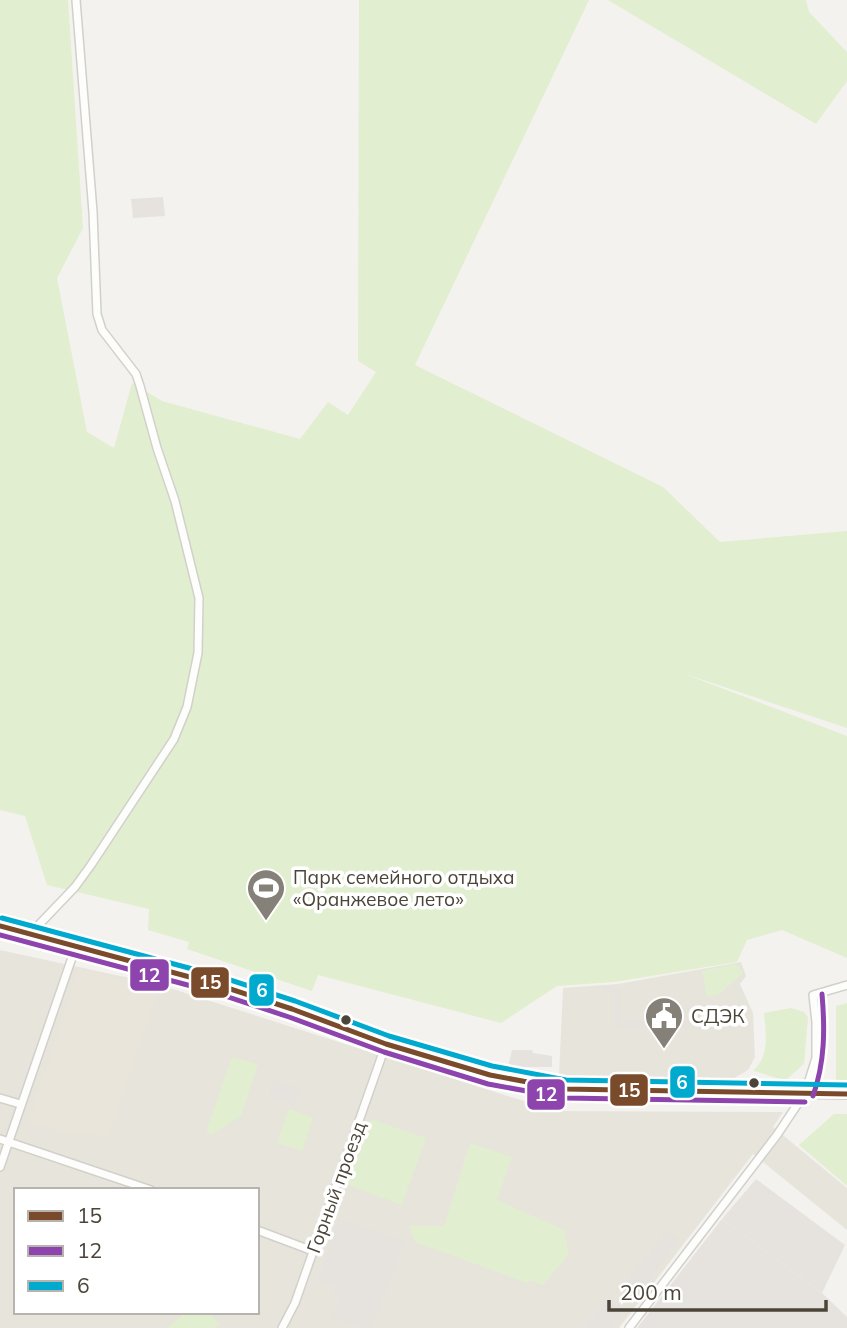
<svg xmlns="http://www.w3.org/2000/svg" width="847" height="1328" font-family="Mulish,sans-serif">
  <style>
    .residential { fill: #e7e4dc; fill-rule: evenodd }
    .industrial { fill: #e6e2de }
    .education { fill: #eae5da }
    .green { fill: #e1eecf }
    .parking { fill: #e6e3df }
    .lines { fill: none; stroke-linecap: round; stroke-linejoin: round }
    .street-casing { stroke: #d2d0cb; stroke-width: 10 }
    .secondary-casing { stroke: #d3cfc5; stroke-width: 12 }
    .street { stroke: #fdfdfc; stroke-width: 7 }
    .secondary { stroke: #f7f6f1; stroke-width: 10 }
    .bus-1-casing { stroke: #fff; stroke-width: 10 }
    .bus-2-casing { stroke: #fff; stroke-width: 10 }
    .bus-3-casing { stroke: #fff; stroke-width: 10 }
    .bus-1 { stroke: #7a4b2a; stroke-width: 5 }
    .bus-2 { stroke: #8e44ad; stroke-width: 5 }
    .bus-3 { stroke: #00a9ce; stroke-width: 5 }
    .bus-dot { fill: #4b4439; stroke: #fff; stroke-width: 2.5 }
    .labels { text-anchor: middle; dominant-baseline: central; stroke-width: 7; stroke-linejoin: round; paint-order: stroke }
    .poi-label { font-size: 19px; fill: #4b4439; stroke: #fff; text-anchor: start }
    .street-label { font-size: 19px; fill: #4b4439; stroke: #fff }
    .line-badge { stroke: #fff; stroke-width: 2.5 }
    .badge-label { font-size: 19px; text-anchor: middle; font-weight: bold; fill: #fff }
  </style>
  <rect width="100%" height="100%" fill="#f4f2ee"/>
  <!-- residential -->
  <path class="residential" d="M 0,950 L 157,984 L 555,1111 L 783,1112 L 773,1127 L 847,1188 L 847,1230 L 753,1154 L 619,1328 L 0,1328 ZM 16,1190 L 257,1190 L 257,1312 L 16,1312 Z
    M 741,962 L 746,976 L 740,984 L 753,1013 L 755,1057 L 748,1070 L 731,1080 L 559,1076 L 563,988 L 618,984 Z"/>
  <!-- industrial -->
  <path class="industrial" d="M 339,1219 L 404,1241 L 372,1328 L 363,1328 L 332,1318 L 339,1296 L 333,1294 L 336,1287 L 317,1280 Z
    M 722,1219 L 822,1293 L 847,1317 L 847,1328 L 637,1328 Z"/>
  <!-- education -->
  <path class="education" d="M 79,967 L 157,995 L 108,1138 L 84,1132 L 70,1134 L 29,1121 Z"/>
  <!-- green -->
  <path class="green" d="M 0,0 L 68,0 L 83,228 L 57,278 L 87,432 L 114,448 L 132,383 L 162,401 L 300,439 L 328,402 L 348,415 L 376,372 L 358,361 L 359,0 L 589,0 L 415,365 L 663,487 L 720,542 L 847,531 L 847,728 L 682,673 L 847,736 L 847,958 L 782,930 L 747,940 L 737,962 L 614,982 L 557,986 L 501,1023 L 318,975 L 312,991 L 187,949 L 189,942 L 148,930 L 149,909 L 47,885 L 25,816 L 0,810 Z
    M 608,0 L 806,0 L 809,12 L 847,52 L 847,81 L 816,124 Z
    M 737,964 L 743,973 L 720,994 L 707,997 L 702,971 Z
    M 847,1003 L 847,1080 L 836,1080 L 836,1006 Z
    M 791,1008 L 804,1012 L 808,1017 L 804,1064 L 787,1079 C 776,1080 765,1073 753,1071 C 770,1055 766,1035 764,1013 Z
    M 232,1057 L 258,1064 L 241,1116 L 211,1135 L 206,1132 Z
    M 289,1109 L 313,1118 L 302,1151 L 277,1143 Z
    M 834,1114 L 847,1114 L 847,1186 L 799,1145 Z
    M 371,1119 L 426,1138 L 402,1205 L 348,1185 Z
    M 470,1143 L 512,1157 L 497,1200 L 564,1230 L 569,1254 L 543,1285 L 530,1280 L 527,1283 L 415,1242 L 409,1226 L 444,1226 Z
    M 186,1312 L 209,1312 L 219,1324 L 214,1328 L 167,1328 Z"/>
  <!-- parking -->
  <path class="parking" d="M 163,197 L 165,216 L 133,218 L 131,199 Z
    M 604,988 L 620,988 L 621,1021 L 719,1020 L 719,1026 L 615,1027 L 615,994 L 604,993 Z
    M 512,1050 L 532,1050 L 533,1053 L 552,1056 L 552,1067 L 508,1067 Z
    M 273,1079 L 300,1089 L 294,1106 L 269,1097 Z
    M 756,1179 L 845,1245 L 822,1293 L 722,1219 Z
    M 667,1230 L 680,1240 L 634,1299 L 621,1289 Z
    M 608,1297 L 625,1310 L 612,1328 L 584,1328 Z"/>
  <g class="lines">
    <defs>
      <path id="street" d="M 30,934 L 75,887 L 91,865 L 174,739 L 187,707 L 198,653 L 199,598 L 175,501 L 157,448 L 140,386 L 136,374 L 102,330 L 97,314 L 93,212 L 76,0
        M 0,1098 L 20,1104
        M 0,1139 L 151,1190
        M 0,1167 L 76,946
        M 257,1230 L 313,1251
        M 282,1328 L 295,1303 L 386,1044
        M 629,1328 L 777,1135 L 805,1093 L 816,1058 L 816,1022 L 813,995 L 847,985"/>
      <path id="secondary" d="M 0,926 L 212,983 L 292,1009 L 386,1044 L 490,1075 L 565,1089 L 847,1094"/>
    </defs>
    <!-- street casing -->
    <use href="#street" class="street-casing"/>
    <!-- secondary casing -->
    <use href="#secondary" class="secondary-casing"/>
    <!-- street -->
    <use href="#street" class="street"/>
    <!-- secondary -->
    <use href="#secondary" class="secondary"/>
    <defs>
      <path id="bus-1" d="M 0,926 L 212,983 L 292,1009 L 386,1044 L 490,1075 L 565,1089 L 847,1094"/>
      <path id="bus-2" d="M 0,935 L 210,991 L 289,1017 L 384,1052 L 488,1084 L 565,1098 L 805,1102
        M 813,1096 C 825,1062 825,1029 822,994"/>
      <path id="bus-3" d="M 2,918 L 215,975 L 295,1001 L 389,1036 L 492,1066 L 566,1080 L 847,1085"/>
    </defs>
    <!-- bus-1 casing -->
    <use href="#bus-1" class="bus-1-casing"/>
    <!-- bus-2 casing -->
    <use href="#bus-2" class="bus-2-casing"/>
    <!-- bus-3 casing -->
    <use href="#bus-3" class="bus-3-casing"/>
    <!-- bus-1 -->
    <use href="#bus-1" class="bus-1"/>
    <!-- bus-2 -->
    <use href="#bus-2" class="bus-2"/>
    <!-- bus-3 -->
    <use href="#bus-3" class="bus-3"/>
  </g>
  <!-- icons -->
  <defs>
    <symbol id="stadium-pin" viewBox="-11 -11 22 30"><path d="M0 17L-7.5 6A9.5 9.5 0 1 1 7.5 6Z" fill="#868178" stroke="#fff"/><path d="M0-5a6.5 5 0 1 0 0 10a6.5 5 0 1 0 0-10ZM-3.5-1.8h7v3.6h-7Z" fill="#fff"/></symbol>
    <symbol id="civic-pin" viewBox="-11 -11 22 30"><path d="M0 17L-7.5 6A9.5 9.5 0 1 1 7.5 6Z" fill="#868178" stroke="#fff"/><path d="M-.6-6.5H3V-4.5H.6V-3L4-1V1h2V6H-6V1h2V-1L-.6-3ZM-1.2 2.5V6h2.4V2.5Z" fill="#fff"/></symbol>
  </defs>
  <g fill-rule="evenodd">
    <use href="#stadium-pin" x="244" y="866" width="44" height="60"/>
    <use href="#civic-pin" x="642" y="994" width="44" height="60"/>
  </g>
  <!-- markers -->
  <g class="bus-dot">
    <circle cx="346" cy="1020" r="6"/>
    <circle cx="754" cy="1083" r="6"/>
  </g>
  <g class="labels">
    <!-- poi labels -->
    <g class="poi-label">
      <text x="293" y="877">Парк семейного отдыха<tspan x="293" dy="22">«Оранжевое лето»</tspan></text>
      <text x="691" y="1016">СДЭК</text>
    </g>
    <!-- street labels -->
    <g class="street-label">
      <text transform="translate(336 1187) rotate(-70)">Горный проезд</text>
    </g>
  </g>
  <g class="line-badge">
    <rect x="129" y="958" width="41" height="34" rx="7" fill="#8e44ad"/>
    <rect x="190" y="966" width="40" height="33" rx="7" fill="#7a4b2a"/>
    <rect x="248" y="973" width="27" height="34" rx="7" fill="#00a9ce"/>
    <rect x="669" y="1065" width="27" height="34" rx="7" fill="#00a9ce"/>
    <rect x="609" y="1073" width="40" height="34" rx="7" fill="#7a4b2a"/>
    <rect x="526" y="1078" width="40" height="33" rx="7" fill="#8e44ad"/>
  </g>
  <g class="badge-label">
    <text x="149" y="982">12</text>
    <text x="210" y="989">15</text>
    <text x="262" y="997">6</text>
    <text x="682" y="1089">6</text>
    <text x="629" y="1097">15</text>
    <text x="546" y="1101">12</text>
  </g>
  <!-- legend -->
  <rect x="14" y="1188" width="245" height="126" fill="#ffffff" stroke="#b7b4b0" stroke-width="2"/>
  <rect x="28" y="1211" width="35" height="10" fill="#7a4b2a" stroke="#b7b4b0" stroke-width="2"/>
  <text x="77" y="1223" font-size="21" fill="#4b4439">15</text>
  <rect x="28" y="1246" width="35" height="10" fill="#8e44ad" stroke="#b7b4b0" stroke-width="2"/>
  <text x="77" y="1258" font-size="21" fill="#4b4439">12</text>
  <rect x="28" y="1281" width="35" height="10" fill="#00a9ce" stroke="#b7b4b0" stroke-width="2"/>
  <text x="77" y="1293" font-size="21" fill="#4b4439">6</text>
  <!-- scale -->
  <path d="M609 1300v10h217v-10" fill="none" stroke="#4b4439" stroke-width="3.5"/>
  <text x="620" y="1300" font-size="21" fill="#4b4439" stroke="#ffffff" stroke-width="5" paint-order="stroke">200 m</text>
</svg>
